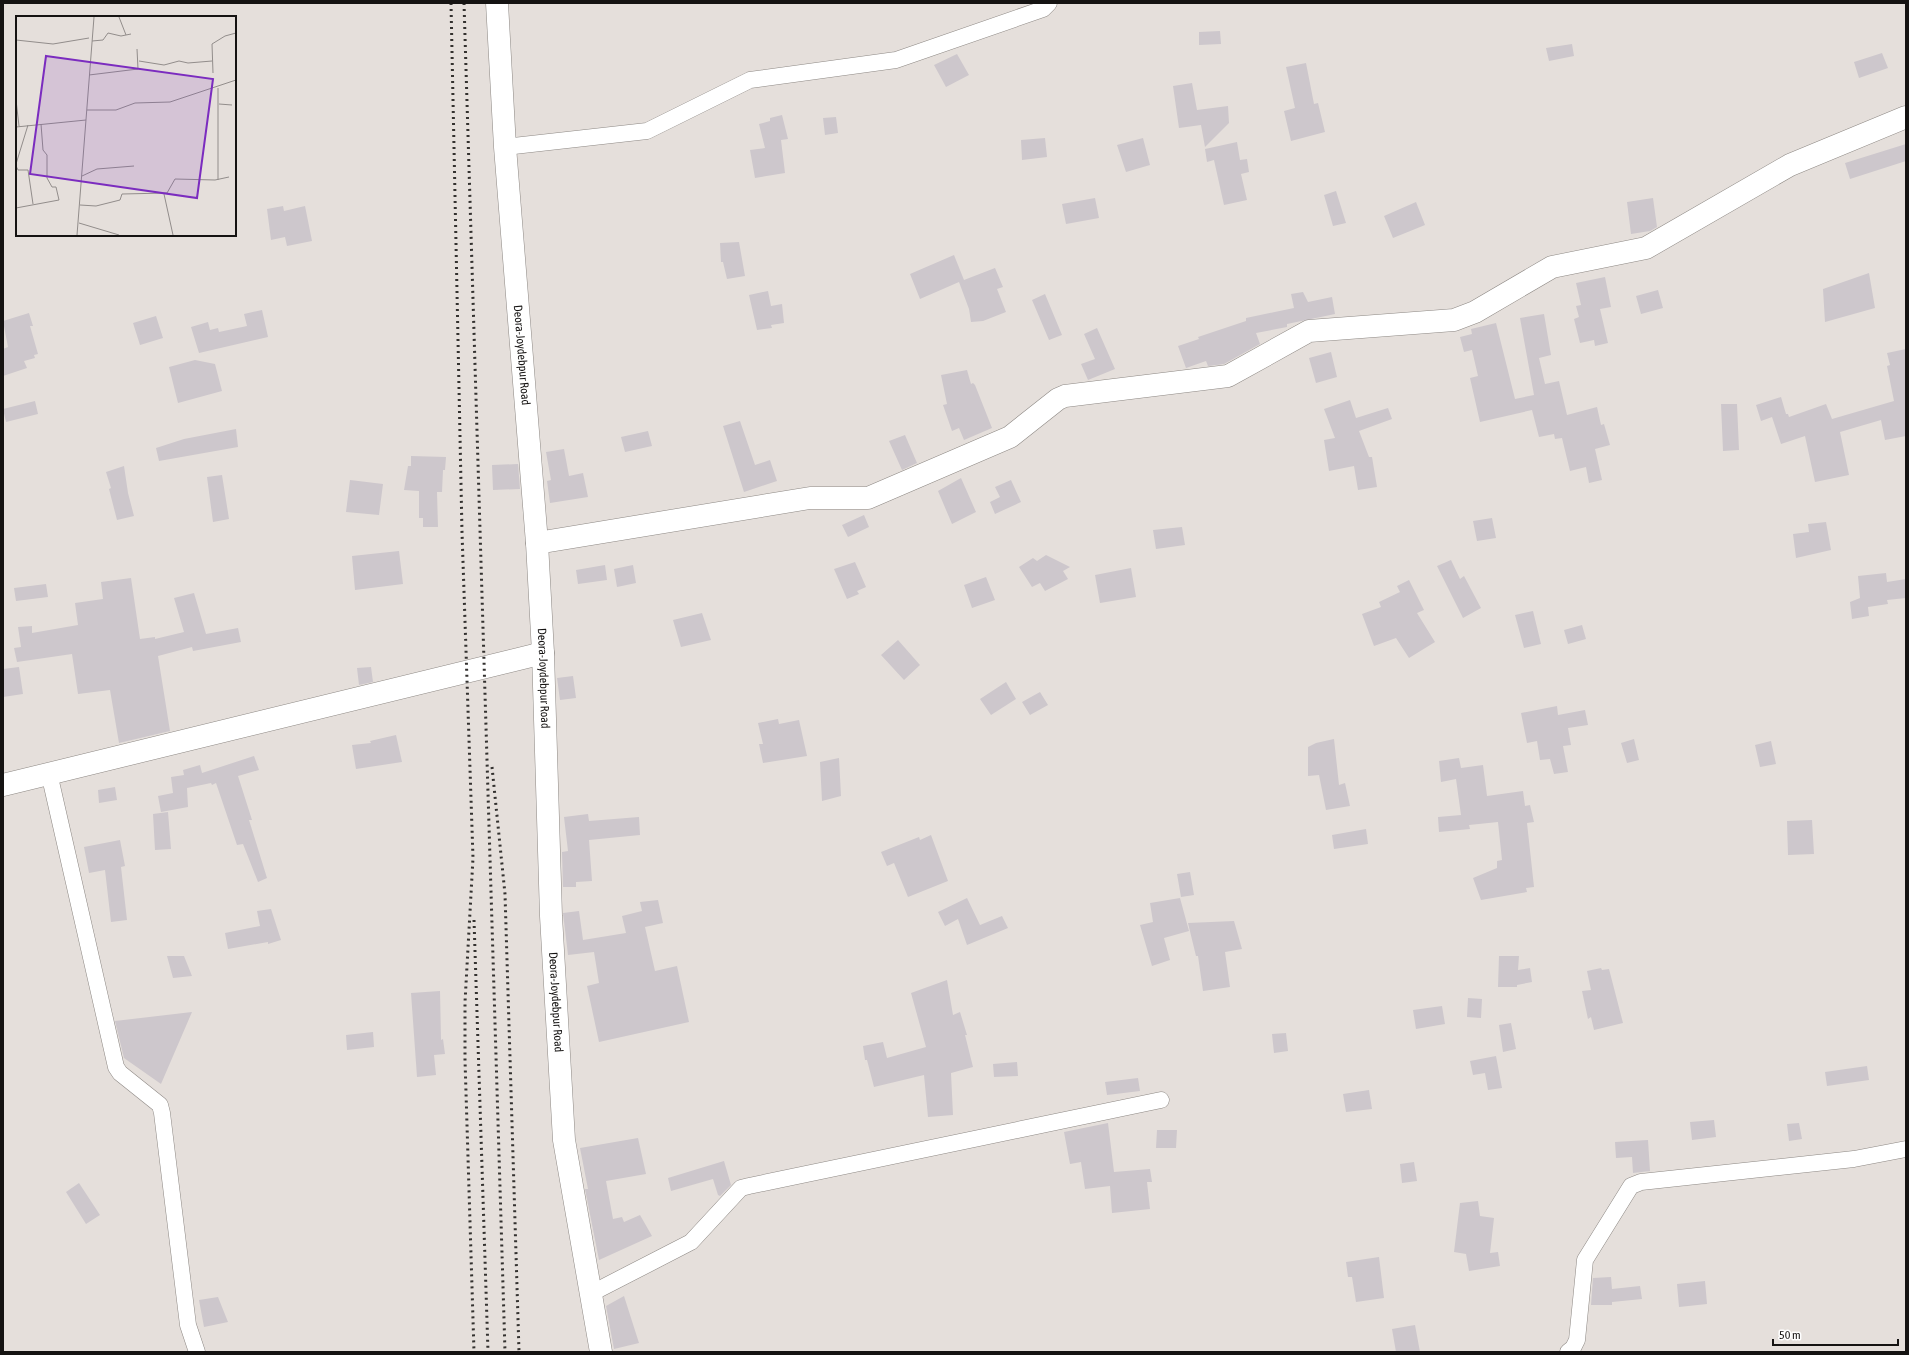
<svg xmlns="http://www.w3.org/2000/svg" width="1909" height="1355" font-family="'Asap Condensed',sans-serif">
  <style>
    .building { fill: #cdc7cc }
    .lines { fill: none; stroke-linecap: round; stroke-linejoin: round }
    .street-casing { stroke: #8d8884; stroke-width: 17 }
    .secondary-casing { stroke: #8d8884; stroke-width: 23 }
    .street { stroke: #fff; stroke-width: 16 }
    .secondary { stroke: #fff; stroke-width: 22 }
    .rail { stroke: #33312f; stroke-width: 3; stroke-dasharray: 2 4; stroke-linecap: butt }
    .labels { text-anchor: middle; dominant-baseline: central; stroke-width: 3.5; stroke-linejoin: round; paint-order: stroke }
    .street-label { font-size: 12px; fill: #151312; stroke: #fff }
    .inset-road { fill: none; stroke: #928d8b; stroke-width: 1 }
    .view { fill: #7b2cbf; fill-opacity: 0.15; stroke: #7b2cbf; stroke-width: 2 }
    .inset-edge { fill: none; stroke: #151312; stroke-width: 2 }
  </style>
  <rect width="100%" height="100%" fill="#e5dfdb"/>
  <!-- building -->
  <path class="building" d="M 1220,31 L 1221,44 L 1199,45 L 1199,32 Z
    M 1572,44 L 1574,56 L 1549,61 L 1546,48 Z
    M 1882,53 L 1888,68 L 1859,78 L 1854,62 Z
    M 957,54 L 969,75 L 946,87 L 934,65 Z
    M 1306,63 L 1314,104 L 1318,103 L 1325,132 L 1291,141 L 1284,111 L 1295,108 L 1286,67 Z
    M 1192,83 L 1197,110 L 1228,106 L 1229,123 L 1205,147 L 1201,125 L 1179,128 L 1173,86 Z
    M 782,115 L 788,139 L 781,140 L 785,173 L 755,178 L 750,150 L 765,148 L 759,124 L 770,121 L 770,118 Z
    M 836,117 L 838,133 L 825,135 L 823,118 Z
    M 1045,138 L 1047,157 L 1022,160 L 1021,140 Z
    M 1143,138 L 1150,165 L 1126,172 L 1117,145 Z
    M 1237,142 L 1240,160 L 1247,159 L 1249,172 L 1241,174 L 1247,200 L 1224,205 L 1214,160 L 1207,162 L 1205,149 Z
    M 1906,144 L 1906,161 L 1850,179 L 1845,163 Z
    M 1336,191 L 1346,223 L 1333,226 L 1324,195 Z
    M 1095,198 L 1099,218 L 1066,224 L 1062,204 Z
    M 1653,198 L 1657,227 L 1650,231 L 1631,234 L 1627,202 Z
    M 1416,202 L 1425,225 L 1393,238 L 1384,216 Z
    M 283,206 L 284,211 L 305,206 L 312,241 L 287,246 L 285,237 L 271,240 L 267,209 Z
    M 739,242 L 745,276 L 727,279 L 723,262 L 721,262 L 720,243 Z
    M 954,255 L 964,280 L 995,268 L 1003,287 L 997,289 L 1006,312 L 983,321 L 971,322 L 969,309 L 959,282 L 920,299 L 910,274 Z
    M 1869,273 L 1875,308 L 1825,322 L 1823,289 Z
    M 1605,277 L 1611,307 L 1600,309 L 1608,343 L 1595,346 L 1594,340 L 1580,343 L 1574,319 L 1579,317 L 1576,306 L 1581,305 L 1576,283 Z
    M 1658,290 L 1663,308 L 1641,314 L 1636,296 Z
    M 768,291 L 771,306 L 782,304 L 784,323 L 771,325 L 772,328 L 757,330 L 749,295 Z
    M 1303,292 L 1308,302 L 1332,297 L 1335,314 L 1287,324 L 1287,327 L 1256,333 L 1260,344 L 1224,364 L 1208,366 L 1206,361 L 1186,368 L 1178,346 L 1199,339 L 1198,337 L 1246,321 L 1246,318 L 1294,308 L 1291,294 Z
    M 1045,294 L 1062,335 L 1049,340 L 1032,300 Z
    M 262,310 L 268,337 L 199,353 L 191,327 L 208,322 L 210,330 L 218,328 L 219,332 L 247,326 L 244,314 Z
    M 29,313 L 33,326 L 30,326 L 38,354 L 34,355 L 35,358 L 24,361 L 27,368 L 3,376 L 3,349 L 8,347 L 3,321 Z
    M 1544,314 L 1551,355 L 1539,358 L 1545,384 L 1559,381 L 1567,415 L 1597,407 L 1601,425 L 1604,424 L 1610,445 L 1595,449 L 1602,480 L 1589,483 L 1586,467 L 1570,471 L 1562,438 L 1555,439 L 1554,434 L 1539,437 L 1532,410 L 1480,422 L 1470,378 L 1478,376 L 1472,350 L 1464,352 L 1460,337 L 1472,334 L 1471,329 L 1496,323 L 1515,399 L 1534,395 L 1520,318 Z
    M 156,316 L 163,338 L 140,345 L 133,323 Z
    M 1097,328 L 1115,369 L 1088,380 L 1081,364 L 1095,359 L 1084,334 Z
    M 1906,349 L 1906,436 L 1885,440 L 1881,420 L 1840,432 L 1849,475 L 1815,482 L 1805,436 L 1781,444 L 1772,417 L 1761,421 L 1756,405 L 1781,397 L 1786,414 L 1788,414 L 1789,417 L 1826,404 L 1832,419 L 1894,401 L 1887,366 L 1890,365 L 1887,353 Z
    M 1331,352 L 1337,377 L 1316,383 L 1309,358 Z
    M 195,360 L 215,364 L 222,391 L 178,403 L 169,367 Z
    M 967,370 L 971,384 L 973,383 L 975,385 L 992,428 L 964,440 L 959,428 L 952,431 L 943,405 L 947,404 L 941,375 Z
    M 1350,400 L 1356,418 L 1388,408 L 1392,419 L 1359,431 L 1369,457 L 1372,457 L 1377,487 L 1358,490 L 1354,466 L 1329,471 L 1324,440 L 1335,438 L 1324,409 Z
    M 35,401 L 38,414 L 6,422 L 3,409 Z
    M 1721,404 L 1737,404 L 1739,450 L 1723,451 Z
    M 740,421 L 755,465 L 770,460 L 777,481 L 744,492 L 723,426 Z
    M 236,429 L 238,447 L 159,461 L 156,448 L 184,439 Z
    M 648,431 L 652,446 L 625,452 L 621,437 Z
    M 905,435 L 917,463 L 902,470 L 889,441 Z
    M 564,449 L 569,476 L 583,473 L 588,497 L 550,503 L 547,481 L 551,480 L 546,452 Z
    M 411,456 L 446,457 L 445,470 L 443,470 L 442,492 L 437,492 L 438,527 L 423,527 L 423,518 L 419,518 L 419,491 L 404,490 L 408,466 L 411,466 Z
    M 518,464 L 520,489 L 493,490 L 492,465 Z
    M 124,466 L 128,493 L 134,516 L 117,520 L 109,489 L 111,488 L 106,472 Z
    M 222,475 L 229,519 L 213,522 L 207,477 Z
    M 961,478 L 976,512 L 952,524 L 938,491 Z
    M 350,480 L 383,484 L 379,515 L 346,512 Z
    M 1011,480 L 1021,502 L 995,514 L 990,502 L 1000,497 L 995,487 Z
    M 864,515 L 869,527 L 848,537 L 842,525 Z
    M 1492,518 L 1496,538 L 1477,541 L 1473,521 Z
    M 1826,522 L 1831,550 L 1796,558 L 1793,534 L 1809,532 L 1808,524 Z
    M 1182,527 L 1185,545 L 1156,549 L 1153,530 Z
    M 399,551 L 403,584 L 355,590 L 352,556 Z
    M 1046,555 L 1070,567 L 1063,571 L 1068,579 L 1045,591 L 1040,583 L 1032,587 L 1019,567 L 1033,558 L 1037,561 Z
    M 1451,560 L 1460,579 L 1464,576 L 1481,608 L 1463,618 L 1437,566 Z
    M 855,562 L 866,587 L 857,591 L 859,594 L 847,599 L 834,569 Z
    M 605,565 L 607,580 L 578,584 L 576,570 Z
    M 633,565 L 636,583 L 617,587 L 614,569 Z
    M 1131,568 L 1136,597 L 1100,603 L 1095,575 Z
    M 1886,573 L 1887,582 L 1906,579 L 1906,598 L 1887,600 L 1888,604 L 1868,607 L 1869,616 L 1852,619 L 1850,602 L 1860,598 L 1858,576 Z
    M 986,577 L 995,600 L 972,608 L 964,585 Z
    M 131,578 L 140,639 L 155,637 L 155,639 L 184,632 L 174,598 L 194,593 L 206,634 L 238,628 L 241,642 L 193,651 L 192,647 L 158,656 L 170,731 L 119,743 L 110,690 L 78,694 L 72,654 L 17,662 L 14,648 L 21,647 L 18,627 L 32,626 L 32,633 L 78,625 L 75,603 L 103,599 L 101,582 Z
    M 1409,580 L 1424,610 L 1417,613 L 1435,642 L 1409,658 L 1396,638 L 1374,646 L 1362,614 L 1381,607 L 1379,602 L 1400,592 L 1397,586 Z
    M 46,584 L 48,597 L 16,601 L 14,588 Z
    M 1533,611 L 1541,644 L 1524,648 L 1515,615 Z
    M 702,613 L 711,640 L 681,647 L 673,620 Z
    M 1582,625 L 1586,639 L 1568,644 L 1564,630 Z
    M 898,640 L 920,665 L 904,680 L 881,655 Z
    M 19,667 L 23,694 L 3,697 L 3,669 Z
    M 371,667 L 373,682 L 359,685 L 357,668 Z
    M 573,676 L 576,698 L 560,700 L 557,678 Z
    M 1006,682 L 1016,699 L 991,715 L 980,699 Z
    M 1040,692 L 1048,705 L 1030,715 L 1022,702 Z
    M 1557,706 L 1558,715 L 1585,710 L 1588,725 L 1568,728 L 1571,745 L 1563,746 L 1568,772 L 1554,774 L 1550,759 L 1540,760 L 1537,741 L 1527,743 L 1521,713 Z
    M 778,719 L 779,724 L 799,720 L 807,756 L 763,763 L 759,744 L 763,744 L 758,723 Z
    M 396,735 L 402,762 L 356,769 L 352,745 L 371,743 L 370,741 Z
    M 1334,739 L 1339,785 L 1345,783 L 1350,806 L 1326,810 L 1319,775 L 1308,776 L 1308,747 L 1316,743 Z
    M 1634,739 L 1639,760 L 1627,763 L 1621,743 Z
    M 1771,741 L 1776,764 L 1760,767 L 1755,745 Z
    M 254,756 L 259,770 L 238,776 L 252,820 L 249,820 L 267,878 L 258,882 L 243,844 L 237,845 L 216,783 L 212,785 L 211,783 L 187,788 L 188,807 L 161,812 L 158,796 L 173,793 L 171,777 L 184,775 L 183,770 L 200,765 L 202,773 Z
    M 839,758 L 841,796 L 822,801 L 820,762 Z
    M 1459,758 L 1461,768 L 1483,765 L 1487,796 L 1523,791 L 1525,806 L 1530,805 L 1534,822 L 1527,823 L 1534,887 L 1526,888 L 1527,892 L 1481,900 L 1473,878 L 1497,868 L 1497,861 L 1502,860 L 1498,822 L 1469,825 L 1470,829 L 1439,832 L 1438,817 L 1461,815 L 1456,779 L 1441,782 L 1439,761 Z
    M 115,787 L 117,800 L 99,803 L 98,790 Z
    M 168,812 L 171,849 L 155,850 L 153,814 Z
    M 588,814 L 589,821 L 639,817 L 640,835 L 589,840 L 592,881 L 576,882 L 576,887 L 563,887 L 562,852 L 568,851 L 564,817 Z
    M 1812,820 L 1814,854 L 1788,855 L 1787,821 Z
    M 1366,829 L 1368,844 L 1334,849 L 1332,835 Z
    M 931,835 L 948,881 L 908,897 L 894,863 L 887,866 L 881,852 L 919,837 L 920,840 Z
    M 120,840 L 125,866 L 121,867 L 127,920 L 111,922 L 105,870 L 89,873 L 84,847 Z
    M 1190,872 L 1194,895 L 1181,897 L 1177,874 Z
    M 967,898 L 980,925 L 1002,916 L 1008,928 L 967,945 L 958,919 L 945,926 L 938,912 Z
    M 1180,898 L 1189,931 L 1164,938 L 1170,960 L 1152,966 L 1140,925 L 1153,922 L 1150,903 Z
    M 658,900 L 663,923 L 645,927 L 655,971 L 677,966 L 689,1022 L 599,1042 L 587,986 L 599,983 L 594,952 L 568,955 L 563,913 L 579,911 L 583,940 L 626,933 L 622,916 L 642,911 L 640,902 Z
    M 271,909 L 281,940 L 268,944 L 268,942 L 228,949 L 225,933 L 260,926 L 257,911 Z
    M 1234,921 L 1242,949 L 1225,952 L 1230,987 L 1203,991 L 1198,956 L 1196,956 L 1188,923 Z
    M 167,956 L 184,956 L 192,976 L 173,978 Z
    M 1499,956 L 1519,956 L 1518,970 L 1530,968 L 1532,982 L 1517,985 L 1517,987 L 1498,987 Z
    M 1601,968 L 1602,970 L 1609,969 L 1623,1023 L 1594,1030 L 1591,1017 L 1588,1019 L 1582,991 L 1591,990 L 1587,971 Z
    M 947,980 L 953,1015 L 960,1012 L 967,1035 L 965,1035 L 973,1067 L 951,1073 L 953,1115 L 928,1117 L 924,1075 L 874,1087 L 867,1060 L 865,1060 L 863,1046 L 883,1042 L 887,1058 L 926,1047 L 911,993 Z
    M 440,991 L 441,1040 L 443,1039 L 445,1054 L 434,1055 L 436,1075 L 417,1077 L 411,993 Z
    M 1468,998 L 1482,999 L 1481,1018 L 1467,1017 Z
    M 1442,1006 L 1445,1024 L 1416,1029 L 1413,1010 Z
    M 192,1012 L 161,1084 L 124,1058 L 115,1021 Z
    M 1511,1023 L 1516,1049 L 1503,1052 L 1499,1025 Z
    M 373,1032 L 374,1047 L 347,1050 L 346,1035 Z
    M 1286,1033 L 1288,1051 L 1274,1053 L 1272,1034 Z
    M 1496,1056 L 1502,1088 L 1488,1090 L 1485,1073 L 1473,1075 L 1470,1061 Z
    M 1017,1062 L 1018,1076 L 994,1077 L 993,1064 Z
    M 1867,1066 L 1869,1080 L 1827,1086 L 1825,1072 Z
    M 1138,1078 L 1140,1091 L 1107,1095 L 1105,1082 Z
    M 1369,1090 L 1372,1109 L 1346,1112 L 1343,1094 Z
    M 1714,1120 L 1716,1137 L 1692,1140 L 1690,1122 Z
    M 1108,1123 L 1114,1172 L 1150,1169 L 1152,1182 L 1147,1182 L 1150,1209 L 1112,1213 L 1110,1186 L 1085,1189 L 1081,1162 L 1070,1164 L 1064,1132 Z
    M 1799,1123 L 1802,1139 L 1789,1141 L 1787,1124 Z
    M 1157,1130 L 1177,1130 L 1176,1148 L 1156,1148 Z
    M 638,1138 L 646,1174 L 606,1181 L 613,1219 L 622,1217 L 624,1222 L 640,1215 L 652,1236 L 599,1260 L 585,1189 L 588,1189 L 580,1148 Z
    M 1648,1140 L 1650,1171 L 1633,1173 L 1632,1157 L 1616,1158 L 1615,1142 Z
    M 724,1161 L 731,1185 L 720,1196 L 718,1195 L 713,1179 L 671,1191 L 668,1178 Z
    M 1414,1162 L 1417,1181 L 1402,1183 L 1400,1164 Z
    M 79,1183 L 100,1215 L 86,1224 L 66,1192 Z
    M 1478,1201 L 1480,1216 L 1494,1218 L 1490,1253 L 1498,1252 L 1500,1266 L 1469,1271 L 1466,1254 L 1454,1252 L 1460,1203 Z
    M 1379,1257 L 1384,1298 L 1356,1302 L 1352,1277 L 1348,1277 L 1346,1262 Z
    M 1611,1277 L 1612,1289 L 1640,1286 L 1642,1299 L 1612,1302 L 1612,1305 L 1591,1305 L 1593,1278 Z
    M 1705,1281 L 1707,1304 L 1679,1307 L 1677,1284 Z
    M 624,1296 L 639,1343 L 614,1349 L 606,1306 Z
    M 218,1297 L 228,1322 L 204,1327 L 199,1300 Z
    M 1415,1325 L 1420,1352 L 1396,1352 L 1392,1329 Z"/>
  <g class="lines">
    <defs>
      <path id="street" d="M 505,147 L 647,131 L 750,80 L 896,60 L 1043,9 L 1049,3
        M 49,773 L 116,1067 L 120,1073 L 160,1105 L 162,1113 L 188,1325 L 197,1352
        M 592,1293 L 691,1242 L 741,1188 L 749,1186 L 1161,1100
        M 1568,1352 L 1573,1348 L 1577,1340 L 1585,1260 L 1631,1186 L 1641,1182 L 1854,1159 L 1906,1149"/>
      <g id="secondary">
        <path id="s1" d="M 497,3 L 505,147 L 537,543 L 543,653 L 551,916 L 564,1140 L 601,1352"/>
        <path d="M 537,543 L 810,498 L 868,498 L 1010,437 L 1058,399 L 1065,396 L 1228,376 L 1309,331 L 1454,320 L 1475,312 L 1552,267 L 1646,248 L 1790,165 L 1906,117"/>
        <path d="M 3,785 L 543,653"/>
      </g>
    </defs>
    <!-- street casing -->
    <use href="#street" class="street-casing"/>
    <!-- secondary casing -->
    <use href="#secondary" class="secondary-casing"/>
    <!-- street -->
    <use href="#street" class="street"/>
    <!-- secondary -->
    <use href="#secondary" class="secondary"/>
    <!-- rail -->
    <path class="rail" d="M 451,3 L 462,532 L 473,858 L 465,1002 L 465,1060 L 474,1352
      M 464,3 L 505,1352
      M 492,767 L 505,894 L 519,1352
      M 474,920 L 488,1352"/>
  </g>
  <g class="labels">
    <!-- street labels -->
    <g class="street-label">
      <text stroke="none"><textPath href="#s1" startOffset="353">Deora-Joydebpur Road</textPath></text>
      <text stroke="none"><textPath href="#s1" startOffset="677">Deora-Joydebpur Road</textPath></text>
      <text stroke="none"><textPath href="#s1" startOffset="1001">Deora-Joydebpur Road</textPath></text>
    </g>
  </g>
  <!-- overview -->
  <g transform="translate(16 16)">
    <rect width="220" height="220" fill="#e5dfdb"/>
    <path class="inset-road" d="M 103,1 L 110,19M 0,24 L 37,28 L 73,22M 76,25 L 87,24 L 92,17 L 105,20 L 115,18M 123,45 L 148,49 L 163,45 L 172,47 L 196,45M 197,57 L 196,28 L 209,20 L 220,17M 73,59 L 122,53 L 121,33M 0,84 L 3,110M 203,88 L 216,89M 71,94 L 100,94 L 119,87 L 154,86 L 220,64M 25,108 L 27,134 L 31,139 L 31,162 L 36,171 L 40,171 L 43,184M 0,111 L 70,104M 0,148 L 12,109M 0,150 L 2,154 L 12,154 L 17,188M 66,160 L 81,153 L 118,150M 202,164 L 202,72M 148,178 L 157,219M 64,189 L 80,190 L 104,184 L 106,178 L 151,177 L 159,163 L 199,164 L 213,161M 0,192 L 43,184M 63,207 L 103,219M 61,219 L 78,1"/>
    <path class="view" d="M 30,40 L 197,63 L 181,182 L 14,158 Z"/>
    <rect width="220" height="220" class="inset-edge"/>
  </g>
  <!-- border -->
  <rect width="1909" height="1355" fill="none" stroke="#151312" stroke-width="8"/>
  <!-- scale -->
  <path d="M1773 1339v6h125v-6" fill="none" stroke="#151312" stroke-width="2"/>
  <text x="1779" y="1339" font-size="12" fill="#151312" stroke="#ffffff" stroke-width="3" paint-order="stroke">50 m</text>
</svg>
